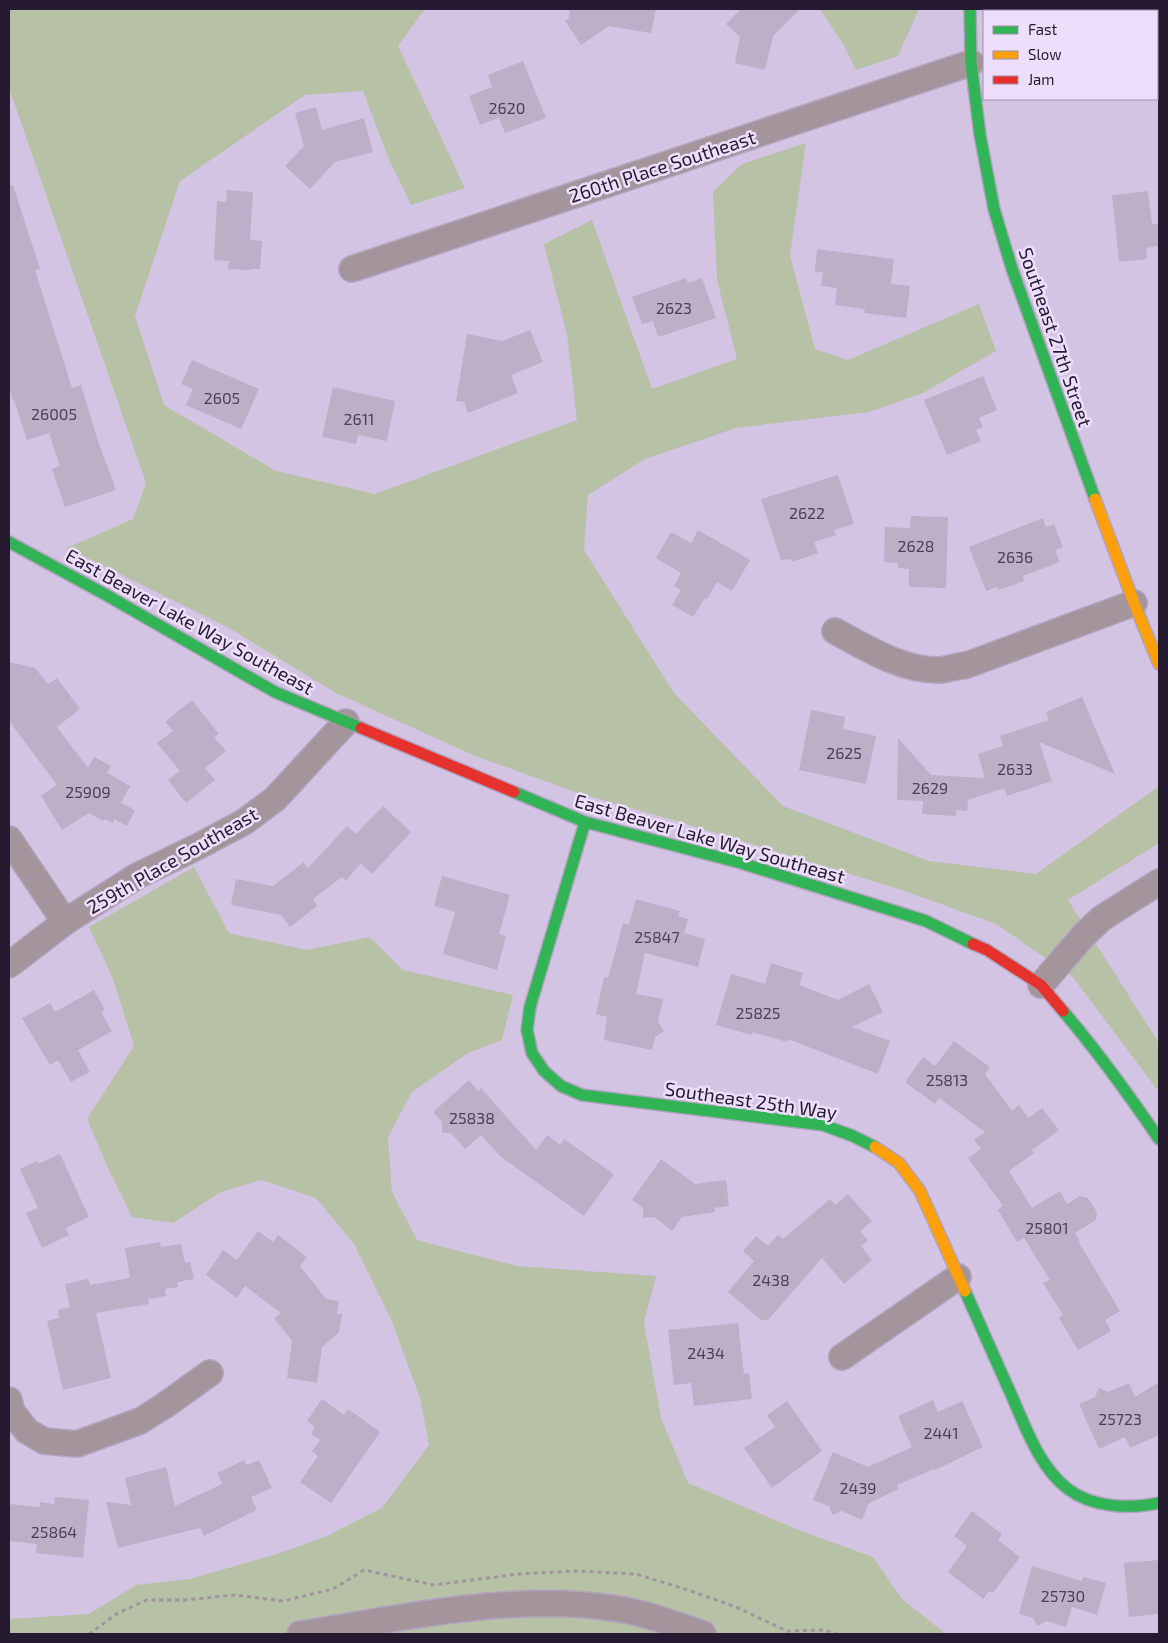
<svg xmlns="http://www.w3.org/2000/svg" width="1168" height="1643" font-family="'Exo 2',sans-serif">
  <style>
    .green { fill: #b7c1a6 }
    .building { fill: #bcafc8 }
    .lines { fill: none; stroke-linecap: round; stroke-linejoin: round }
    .street-casing { stroke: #b1a4be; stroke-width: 28 }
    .fast-casing { stroke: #b1a4be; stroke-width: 14 }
    .slow-casing { stroke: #b1a4be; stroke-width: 14 }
    .jam-casing { stroke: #b1a4be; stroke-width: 14 }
    .path { stroke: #a1949f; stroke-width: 3; stroke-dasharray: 4 4; stroke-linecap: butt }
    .street { stroke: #a4949c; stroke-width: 25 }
    .fast { stroke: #30b455; stroke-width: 11 }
    .slow { stroke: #ff9f0a; stroke-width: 11 }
    .jam { stroke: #e5322d; stroke-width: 11 }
    .labels { text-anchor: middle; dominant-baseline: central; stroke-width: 5; stroke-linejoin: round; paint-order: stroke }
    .number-label { font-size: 16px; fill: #4c4057 }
    .street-label { font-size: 19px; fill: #251a30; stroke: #eddffc }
  </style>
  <rect width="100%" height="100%" fill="#d4c4e4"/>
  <!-- green -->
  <path class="green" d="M 9,9 L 425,9 L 398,46 L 465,188 L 411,205 L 388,157 L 363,91 L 305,95 L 180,181 L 135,316 L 164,405 L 276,471 L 375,494 L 577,420 L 567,335 L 544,244 L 592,220 L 652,389 L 737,359 L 717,280 L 713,192 L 742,164 L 806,143 L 790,255 L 815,349 L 848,360 L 979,304 L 996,351 L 923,393 L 869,412 L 736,428 L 645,459 L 588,495 L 584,550 L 674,693 L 783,806 L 929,861 L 1036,874 L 1159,786 L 1159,843 L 1068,900 L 1159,1043 L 1159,1092 L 1072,976 L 996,924 L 902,890 L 673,820 L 581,794 L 475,756 L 336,693 L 229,628 L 67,548 L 133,519 L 146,483 L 9,88 Z
    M 820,9 L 919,9 L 898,56 L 856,70 L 844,45 Z
    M 1157,9 L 1159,9 L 1159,72 L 1157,44 Z
    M 194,867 L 229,933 L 307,950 L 370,937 L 403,970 L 513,995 L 502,1040 L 468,1053 L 412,1092 L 388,1137 L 392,1192 L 417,1240 L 517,1266 L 656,1276 L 644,1322 L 661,1418 L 688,1483 L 801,1531 L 873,1557 L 902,1599 L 946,1634 L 9,1634 L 9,1619 L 89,1614 L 136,1585 L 190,1579 L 277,1554 L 327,1536 L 382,1508 L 429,1445 L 420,1398 L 391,1319 L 354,1244 L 316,1198 L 261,1180 L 221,1192 L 173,1223 L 132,1217 L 108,1168 L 87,1119 L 134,1046 L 113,979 L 89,927 Z"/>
  <!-- building -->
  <path class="building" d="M 570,9 L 656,9 L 651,33 L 609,26 L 581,45 L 565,21 L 569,18 Z
    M 741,9 L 800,9 L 773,36 L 765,70 L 735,63 L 740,37 L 726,24 Z
    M 523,61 L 546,118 L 505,133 L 499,118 L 480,125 L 469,96 L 492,87 L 488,75 Z
    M 316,107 L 322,130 L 364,118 L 373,152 L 335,162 L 310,189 L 285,166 L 304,146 L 295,113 Z
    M 13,185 L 40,269 L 35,270 L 72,388 L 81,385 L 98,441 L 116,490 L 65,507 L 52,469 L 60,466 L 49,433 L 27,440 L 14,400 L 13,401 L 9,388 L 9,186 Z
    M 227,190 L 253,192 L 250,240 L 262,241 L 260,269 L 250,269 L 250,270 L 228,269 L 229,261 L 214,260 L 217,201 L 226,202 Z
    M 1148,191 L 1152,224 L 1159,224 L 1159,246 L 1146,248 L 1147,259 L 1119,262 L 1112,195 Z
    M 817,249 L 894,259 L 891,284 L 910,286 L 906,318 L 864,313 L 865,309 L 835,305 L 837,288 L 821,286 L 823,272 L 815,272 Z
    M 686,278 L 688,283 L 702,278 L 716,318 L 658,337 L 653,321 L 642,324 L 632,297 Z
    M 530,330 L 543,362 L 511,375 L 518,393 L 468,413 L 464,402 L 456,401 L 467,334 L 502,341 Z
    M 192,360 L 259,389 L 241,429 L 186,405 L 193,389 L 181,384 Z
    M 983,376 L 997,410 L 979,418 L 983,427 L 976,430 L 981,441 L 947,455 L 924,400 Z
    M 333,387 L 395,401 L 387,441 L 358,435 L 356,444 L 322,437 Z
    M 838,475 L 854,524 L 834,530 L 836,535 L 814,542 L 818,553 L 792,562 L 791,559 L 781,560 L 761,499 Z
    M 911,516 L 948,517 L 946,588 L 909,587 L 909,569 L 898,568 L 898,563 L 884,562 L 885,527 L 910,528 Z
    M 1043,518 L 1046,527 L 1054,524 L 1063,547 L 1055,550 L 1060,562 L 1023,576 L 1024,581 L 999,590 L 997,587 L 986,591 L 969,547 Z
    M 698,530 L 750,560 L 732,591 L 717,582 L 707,599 L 705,598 L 693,617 L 672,605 L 681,590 L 674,586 L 681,573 L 656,558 L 671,532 L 691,543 Z
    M 9,662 L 35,668 L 48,684 L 57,678 L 80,709 L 57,727 L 88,768 L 94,757 L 111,766 L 107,773 L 130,786 L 121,803 L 135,810 L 127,826 L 114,819 L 113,823 L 105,819 L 103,821 L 89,813 L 62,830 L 41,796 L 57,785 L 9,721 Z
    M 1082,697 L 1115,774 L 1039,742 L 1052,781 L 1007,796 L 1004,788 L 968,800 L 967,811 L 956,810 L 956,816 L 922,814 L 923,801 L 897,800 L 898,738 L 931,775 L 985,778 L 978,754 L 1003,746 L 1000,736 L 1049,720 L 1046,712 Z
    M 192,700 L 219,734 L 214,737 L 226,751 L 205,768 L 215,780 L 186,803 L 168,780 L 180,771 L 157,743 L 173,731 L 165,722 Z
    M 811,710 L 845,717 L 843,729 L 876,736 L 866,784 L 799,770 Z
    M 383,806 L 411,832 L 372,874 L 361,863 L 346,881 L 342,877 L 313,899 L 317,906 L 290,927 L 281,915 L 231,905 L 236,879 L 273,886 L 304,862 L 308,868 L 347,826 L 356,834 Z
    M 442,876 L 510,895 L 499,934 L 506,936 L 497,970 L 443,954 L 455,912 L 434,906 Z
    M 636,899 L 680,911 L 678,916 L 688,919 L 684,933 L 705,939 L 698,967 L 645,953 L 636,994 L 663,999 L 658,1022 L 664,1031 L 655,1037 L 652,1050 L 604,1040 L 607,1017 L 596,1014 L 604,977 L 608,978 L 623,923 L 629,925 Z
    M 771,963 L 803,973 L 799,985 L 838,1000 L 869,984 L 883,1012 L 852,1027 L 890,1041 L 878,1074 L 788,1039 L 787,1042 L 752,1032 L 751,1035 L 716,1025 L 731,974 L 765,984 Z
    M 94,990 L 105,1010 L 101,1012 L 112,1031 L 78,1050 L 90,1072 L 71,1082 L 58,1060 L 50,1065 L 22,1018 L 50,1003 L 55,1012 Z
    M 954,1041 L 990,1067 L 985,1074 L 1012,1111 L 1019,1105 L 1028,1118 L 1042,1108 L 1059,1130 L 1032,1150 L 1034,1153 L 1009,1171 L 1032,1208 L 1060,1191 L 1067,1204 L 1080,1196 L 1088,1198 L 1097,1212 L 1096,1220 L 1075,1233 L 1080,1241 L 1078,1241 L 1120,1311 L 1105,1320 L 1111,1331 L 1078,1350 L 1059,1318 L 1063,1315 L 1043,1283 L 1050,1280 L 1024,1238 L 1017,1242 L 998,1210 L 1003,1206 L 968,1158 L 981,1149 L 974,1140 L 985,1132 L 939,1098 L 935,1104 L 905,1082 L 923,1057 L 935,1066 Z
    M 469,1080 L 478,1091 L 481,1088 L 536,1150 L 547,1135 L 560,1145 L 564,1139 L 614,1174 L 584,1216 L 501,1157 L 481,1135 L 465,1149 L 451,1133 L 442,1133 L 442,1122 L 433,1112 Z
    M 60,1154 L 89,1217 L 66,1228 L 69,1235 L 42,1248 L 26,1213 L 38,1208 L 20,1169 L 37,1161 L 38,1164 Z
    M 661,1159 L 695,1184 L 726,1180 L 729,1206 L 714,1208 L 715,1212 L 682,1217 L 672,1231 L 654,1217 L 643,1218 L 643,1208 L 632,1200 Z
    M 848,1194 L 872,1221 L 860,1231 L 868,1240 L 861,1246 L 872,1260 L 844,1284 L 822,1258 L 768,1320 L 761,1320 L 728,1292 L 754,1261 L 743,1251 L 756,1236 L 768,1246 L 778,1235 L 783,1239 L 830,1199 L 835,1205 Z
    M 258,1231 L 273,1242 L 278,1235 L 307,1257 L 300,1266 L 326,1299 L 339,1301 L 337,1314 L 342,1314 L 339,1332 L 322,1347 L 317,1383 L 287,1378 L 292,1341 L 274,1318 L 281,1313 L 245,1286 L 237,1298 L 206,1275 L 223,1250 L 237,1260 Z
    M 160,1242 L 161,1247 L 181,1244 L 185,1263 L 190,1262 L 194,1279 L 177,1282 L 178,1287 L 165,1289 L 166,1296 L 148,1299 L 149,1304 L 96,1313 L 111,1378 L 63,1390 L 47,1321 L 59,1318 L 58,1310 L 70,1307 L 65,1284 L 88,1279 L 90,1285 L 130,1278 L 125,1248 Z
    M 738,1323 L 744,1374 L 749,1373 L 752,1399 L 694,1406 L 691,1383 L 674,1385 L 668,1330 Z
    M 1159,1382 L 1159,1435 L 1130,1448 L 1125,1437 L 1099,1449 L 1079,1404 L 1095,1397 L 1099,1388 L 1108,1392 L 1129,1383 L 1135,1397 Z
    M 322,1399 L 344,1415 L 348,1409 L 380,1432 L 331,1503 L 300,1482 L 318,1456 L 312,1451 L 320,1440 L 311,1434 L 315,1427 L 307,1421 Z
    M 933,1400 L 938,1412 L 962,1401 L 983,1447 L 935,1470 L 934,1469 L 897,1485 L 899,1489 L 869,1503 L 862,1520 L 842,1511 L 832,1515 L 829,1506 L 813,1500 L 833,1452 L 868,1467 L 912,1447 L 898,1416 Z
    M 787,1401 L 822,1451 L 772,1488 L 744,1448 L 775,1427 L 767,1415 Z
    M 244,1460 L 247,1465 L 259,1460 L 272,1488 L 251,1497 L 257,1510 L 204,1536 L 200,1528 L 118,1548 L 106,1502 L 131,1505 L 125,1478 L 166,1467 L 175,1506 L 222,1484 L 217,1473 Z
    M 55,1497 L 89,1500 L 83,1558 L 36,1553 L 37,1544 L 9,1541 L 9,1504 L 40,1507 L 40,1502 L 54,1504 Z
    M 972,1511 L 1002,1534 L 998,1540 L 1020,1557 L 993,1593 L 989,1591 L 983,1599 L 948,1572 L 967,1546 L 954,1536 Z
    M 1159,1560 L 1159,1614 L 1129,1617 L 1124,1563 Z
    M 1032,1566 L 1082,1581 L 1083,1577 L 1106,1583 L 1097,1615 L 1072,1607 L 1066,1627 L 1046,1621 L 1037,1626 L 1033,1618 L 1019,1614 Z"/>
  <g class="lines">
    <defs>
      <path id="street" d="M 352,269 L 971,63
        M 835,631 C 866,648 903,671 940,670 C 949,669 959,666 967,665 L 1134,603
        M 9,839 L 65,922
        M 9,965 L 65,922 L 137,876 L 199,846 L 244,822 L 275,799 L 346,722
        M 1041,985 L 1083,936 L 1102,918 L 1159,882
        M 842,1357 L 958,1277
        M 9,1400 L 12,1412 L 27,1431 L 44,1441 L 77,1444 L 140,1421 L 164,1406 L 210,1373
        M 300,1634 C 403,1618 515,1592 619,1609 C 648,1614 676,1624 703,1634"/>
      <path id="fast" d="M 970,9 L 971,63 L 980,135 L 994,209 L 1012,269 L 1095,499
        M 9,542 L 108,596 L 275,692 L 361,728
        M 514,792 L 585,822 L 741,863 L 926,921 L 973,944
        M 585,822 L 530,1007 L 527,1030 L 532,1053 L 544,1071 L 561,1086 L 582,1095 L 823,1125 L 853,1136 L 875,1147
        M 1063,1011 C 1098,1052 1129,1095 1159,1139
        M 965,1291 C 980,1325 995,1358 1010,1392 C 1025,1425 1038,1466 1068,1489 C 1093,1508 1129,1509 1159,1503"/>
      <path id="slow" d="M 1095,499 L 1134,603 L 1159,664
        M 875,1147 L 899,1163 L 920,1191 L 965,1291"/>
      <path id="jam" d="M 361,728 L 514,792
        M 973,944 L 987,950 L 1041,985 L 1063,1011"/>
    </defs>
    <!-- street casing -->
    <use href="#street" class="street-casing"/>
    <!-- fast casing -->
    <use href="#fast" class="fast-casing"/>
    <!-- slow casing -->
    <use href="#slow" class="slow-casing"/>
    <!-- jam casing -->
    <use href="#jam" class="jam-casing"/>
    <!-- path -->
    <path class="path" d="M 89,1634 L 118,1613 L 147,1600 L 185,1600 L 234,1595 L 283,1601 L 333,1589 L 364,1570 L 434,1585 L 518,1574 L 574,1571 L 636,1574 L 685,1589 L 736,1607 L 787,1631 L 825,1630 L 836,1634"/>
    <!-- street -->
    <use href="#street" class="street"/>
    <!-- fast -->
    <use href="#fast" class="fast"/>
    <!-- slow -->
    <use href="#slow" class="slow"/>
    <!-- jam -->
    <use href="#jam" class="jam"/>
  </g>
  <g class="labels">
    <!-- number labels -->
    <g class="number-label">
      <text x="507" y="107">2620</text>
      <text x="674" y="307">2623</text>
      <text x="222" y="397">2605</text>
      <text x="54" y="413">26005</text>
      <text x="359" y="418">2611</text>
      <text x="807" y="512">2622</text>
      <text x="916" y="545">2628</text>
      <text x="1015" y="556">2636</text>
      <text x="844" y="752">2625</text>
      <text x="1015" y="768">2633</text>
      <text x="930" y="787">2629</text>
      <text x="88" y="791">25909</text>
      <text x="657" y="936">25847</text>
      <text x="758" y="1012">25825</text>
      <text x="947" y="1079">25813</text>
      <text x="472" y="1117">25838</text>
      <text x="1047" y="1227">25801</text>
      <text x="771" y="1279">2438</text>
      <text x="706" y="1352">2434</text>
      <text x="1120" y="1418">25723</text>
      <text x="941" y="1432">2441</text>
      <text x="858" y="1487">2439</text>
      <text x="54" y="1531">25864</text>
      <text x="1063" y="1595">25730</text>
    </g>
    <!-- street labels -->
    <g class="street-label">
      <text transform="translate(662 166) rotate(-18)">260th Place Southeast</text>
      <text transform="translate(1056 337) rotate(71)">Southeast 27th Street</text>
      <text transform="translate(190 621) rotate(29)">East Beaver Lake Way Southeast</text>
      <text transform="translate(710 838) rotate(16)">East Beaver Lake Way Southeast</text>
      <text transform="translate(172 860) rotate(-30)">259th Place Southeast</text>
      <text transform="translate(751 1100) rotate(8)">Southeast 25th Way</text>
    </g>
  </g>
  <!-- border -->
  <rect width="1168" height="1643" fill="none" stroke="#251a30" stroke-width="20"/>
  <!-- legend -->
  <rect x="983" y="10" width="175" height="90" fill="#eddffc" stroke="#9d90aa"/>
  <rect x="993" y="26" width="25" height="8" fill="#30b455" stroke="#9d90aa"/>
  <text x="1028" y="35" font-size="15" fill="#251a30">Fast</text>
  <rect x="993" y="51" width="25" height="8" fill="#ff9f0a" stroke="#9d90aa"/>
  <text x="1028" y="60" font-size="15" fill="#251a30">Slow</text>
  <rect x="993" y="76" width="25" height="8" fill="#e5322d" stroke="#9d90aa"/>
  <text x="1028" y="85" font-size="15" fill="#251a30">Jam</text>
</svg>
